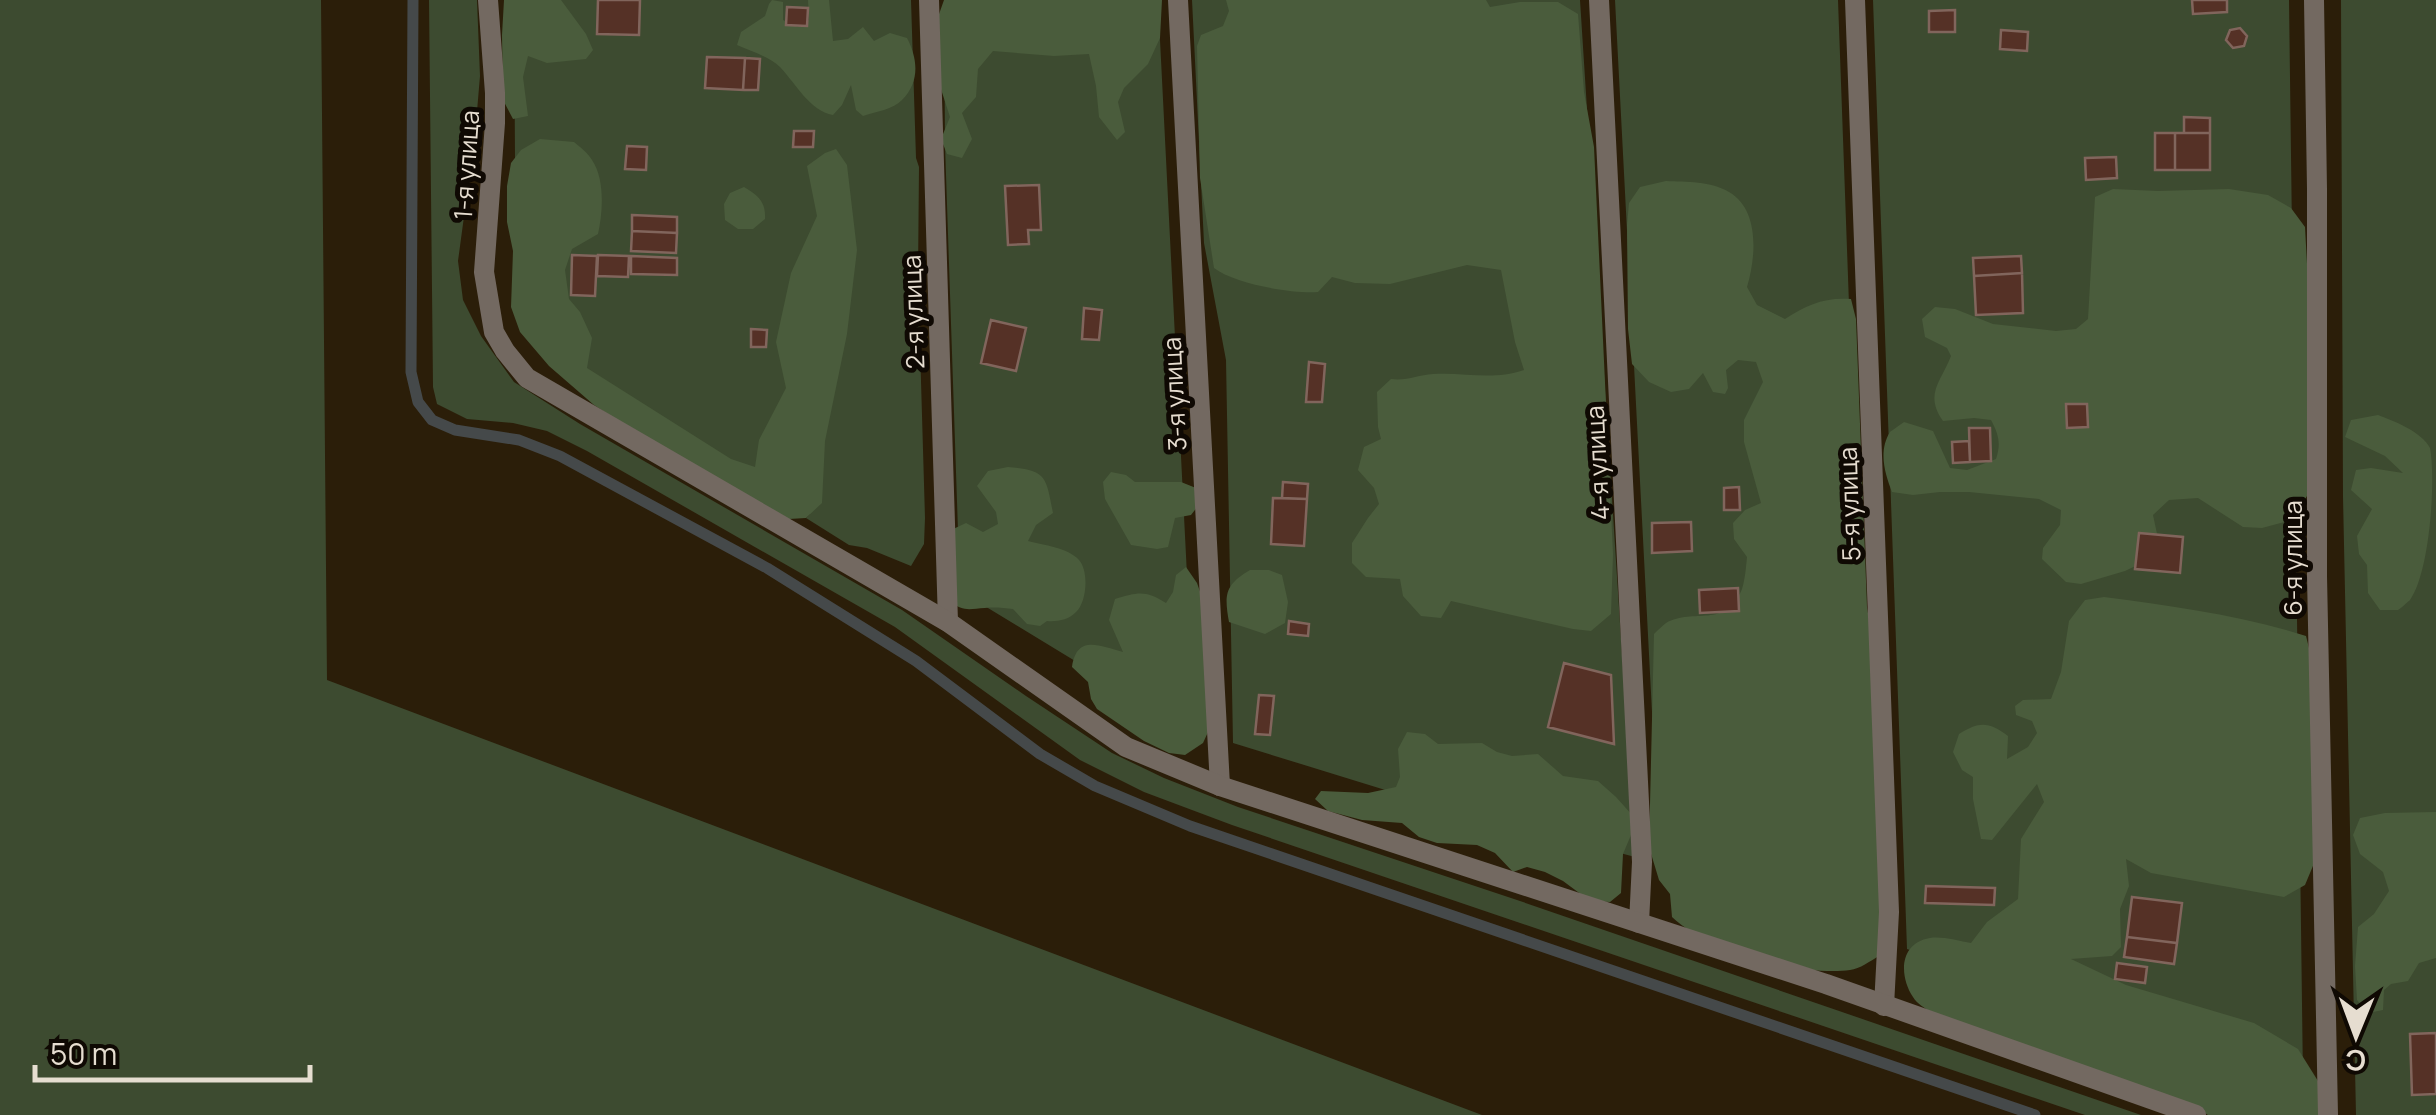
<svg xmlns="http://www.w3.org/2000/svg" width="2436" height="1115" font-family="Manrope,sans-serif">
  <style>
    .green { fill: #3d4b30 }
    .forest { fill: #4a5c3c }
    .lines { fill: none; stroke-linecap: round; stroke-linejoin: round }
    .stream { stroke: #45494a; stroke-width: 11 }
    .building { fill: #553126; stroke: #81655c; stroke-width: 2.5 }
    .service { stroke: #736961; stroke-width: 20 }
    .minor { stroke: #736961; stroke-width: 20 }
    .labels { text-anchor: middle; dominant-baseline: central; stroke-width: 10; stroke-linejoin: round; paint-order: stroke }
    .street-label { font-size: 25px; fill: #e6ddd0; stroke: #0f0903 }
  </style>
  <rect width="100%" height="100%" fill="#2b1e09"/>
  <!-- green -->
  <path class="green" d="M 0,0 L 321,0 L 327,680 L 1482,1115 L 0,1115 Z
    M 429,0 L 477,0 L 480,76 L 475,135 L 458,261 L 463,300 L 481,336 L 514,382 L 580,424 L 902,610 L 1026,696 L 1112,753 L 1164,778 L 1238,807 L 1520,901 L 2141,1115 L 2085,1115 L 1232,825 L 1144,792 L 1080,760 L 895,627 L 587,451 L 547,431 L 513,423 L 467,419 L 437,404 L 433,387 Z
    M 514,0 L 911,0 L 916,158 L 919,167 L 918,278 L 925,518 L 924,544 L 911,566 L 867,548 L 849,545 L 806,518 L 810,514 L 574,376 L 516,318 Z
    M 944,0 L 1158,0 L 1195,734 L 960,591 L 945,145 Z
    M 1192,0 L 1580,0 L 1635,857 L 1395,793 L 1233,743 L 1226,360 L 1204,243 Z
    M 1615,0 L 1838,0 L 1872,940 L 1660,866 Z
    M 1873,0 L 2289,0 L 2303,1080 L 1907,949 Z
    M 2341,0 L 2436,0 L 2436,1115 L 2356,1115 L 2343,497 Z"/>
  <!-- forest -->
  <path class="forest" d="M 504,0 L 561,0 L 586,34 L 593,50 L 586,59 L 547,63 L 528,56 L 523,77 L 528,116 L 513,119 L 503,100 L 502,35 Z
    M 772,0 L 783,2 L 783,20 L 798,27 L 809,20 L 808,0 L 829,0 L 833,41 L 848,39 L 863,27 L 874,41 L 890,33 L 907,38 C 918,59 920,82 902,100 C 894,109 875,112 863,116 L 856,110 L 851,85 L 842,105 L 833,115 C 810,111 796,84 780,67 C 770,57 751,51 737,45 L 741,32 L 765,16 L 769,4 Z
    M 944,0 L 1162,0 L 1160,38 L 1148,64 L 1124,88 L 1118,102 L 1125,132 L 1117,140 L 1099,117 L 1096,86 L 1089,54 L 1054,56 L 993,51 L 978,69 L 976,97 L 962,113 L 972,139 L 962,158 L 947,154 L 941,139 L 950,117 L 939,83 L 938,17 Z
    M 1226,0 L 1486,0 L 1490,7 L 1520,2 L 1558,2 L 1578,14 L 1584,92 L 1594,147 L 1613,554 L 1611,614 L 1591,631 L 1573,629 L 1451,601 L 1441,618 L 1421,616 L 1403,596 L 1400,579 L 1366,577 L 1352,563 L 1352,543 L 1368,518 L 1379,504 L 1374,488 L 1358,470 L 1364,447 L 1381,439 L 1378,427 L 1377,392 L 1391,379 C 1407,381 1418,375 1433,374 C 1466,372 1491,381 1524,370 L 1515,342 L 1501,270 L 1467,265 L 1390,284 L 1355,283 L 1332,277 L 1318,292 C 1292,294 1235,284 1214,268 L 1200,178 L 1197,46 L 1201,35 L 1223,26 L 1229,11 Z
    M 540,139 L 574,142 C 580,147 588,153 592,160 C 605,179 603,212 598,234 L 572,249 L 565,270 L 569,299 L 580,312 L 592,338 L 587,368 L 731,459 L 755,467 L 759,440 L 786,388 L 776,342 L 791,273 L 817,216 L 807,166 L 825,153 L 836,149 L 847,165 L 857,250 L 847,334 L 825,441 L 822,503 L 806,518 L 789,519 L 685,464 L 594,405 L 549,366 L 520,332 L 511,307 L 513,251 L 507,222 L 507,186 L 511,163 L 521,150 Z
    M 1666,181 C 1686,182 1711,181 1729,192 C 1760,210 1756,257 1747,287 L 1757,305 L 1785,319 C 1807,305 1824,297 1851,299 L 1856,319 L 1867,607 L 1876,664 L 1880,886 L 1879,956 C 1870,961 1860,969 1850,970 C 1803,977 1706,950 1672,917 L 1670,894 L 1659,880 L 1649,847 L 1654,634 C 1658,630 1662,626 1666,623 C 1694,607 1725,630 1742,589 C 1745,580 1746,567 1747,557 L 1734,539 L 1733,523 L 1745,510 L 1761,503 L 1744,442 L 1744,420 L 1763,382 L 1756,362 L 1738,360 L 1726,370 L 1728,388 L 1725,394 L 1713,392 L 1703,373 L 1689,389 L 1671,392 L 1649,382 L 1632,364 L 1628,329 L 1627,225 L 1629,203 L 1640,187 Z
    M 744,187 C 758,195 766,202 765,219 L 753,229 L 738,229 L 725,220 L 724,204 L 730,193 Z
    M 2113,189 L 2158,191 L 2229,189 L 2268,195 L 2291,208 L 2305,227 L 2309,300 L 2307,496 L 2292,520 L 2262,528 L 2243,527 L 2198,498 L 2169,500 L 2153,515 L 2159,543 L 2150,559 L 2125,571 L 2081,584 L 2066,582 L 2042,559 L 2043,548 L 2060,525 L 2061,510 L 2039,499 L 1969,492 L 1940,492 L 1913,495 L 1892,492 C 1885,474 1878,451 1890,432 C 1891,431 1903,423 1904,422 L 1933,431 L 1950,468 L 1967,470 L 1996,459 C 2001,444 1999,435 1991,420 L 1974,418 L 1943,421 C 1924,394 1941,382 1951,356 L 1947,348 L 1925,337 L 1922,319 L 1935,307 L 1955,309 L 1993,324 L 2056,331 L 2076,329 L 2088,319 L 2095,197 Z
    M 2378,415 C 2394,421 2422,432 2430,448 C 2436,479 2430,572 2410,600 C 2409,601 2400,609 2398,610 L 2380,610 L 2368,593 L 2367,565 L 2359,554 L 2357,536 L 2372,509 L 2351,490 L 2356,470 L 2371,468 L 2403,473 L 2385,456 L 2345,437 L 2351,420 Z
    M 1008,467 C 1047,470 1046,477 1053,513 L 1036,525 L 1028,541 C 1043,545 1069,548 1079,560 C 1089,571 1087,602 1076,612 C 1069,620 1056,622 1047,621 L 1040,626 L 1027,624 L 1013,609 C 1004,608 994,607 985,608 C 969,609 963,612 950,601 L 949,531 L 966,523 L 983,532 L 998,524 L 996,512 L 977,486 L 988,471 Z
    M 1111,472 L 1126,475 L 1135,482 L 1181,482 L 1196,488 L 1198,506 L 1191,515 L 1175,518 L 1168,547 L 1157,549 L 1131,545 L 1105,499 L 1103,482 Z
    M 1186,567 L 1197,583 L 1204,603 L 1214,719 L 1203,743 L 1185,755 L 1169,753 L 1144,741 L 1097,709 L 1091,699 L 1088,682 L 1072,667 C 1077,634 1099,646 1123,652 L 1109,620 L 1115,599 C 1138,592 1146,590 1166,603 L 1173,592 L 1176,575 Z
    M 1250,570 L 1269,570 L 1282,575 L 1288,602 L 1285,623 L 1265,634 L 1229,622 C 1224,594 1225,585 1250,570 Z
    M 2104,597 C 2172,606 2240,615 2306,636 L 2315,672 L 2315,861 L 2305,885 L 2284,897 L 2151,873 L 2126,859 L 2129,886 L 2120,909 L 2121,947 L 2112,956 L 2071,959 L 2126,985 L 2254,1023 L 2298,1049 L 2318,1081 L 2322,1115 L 2208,1115 L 2191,1105 L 1932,1013 C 1925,1008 1917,1004 1913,997 C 1899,976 1899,943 1930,938 C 1942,936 1959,941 1971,943 L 1987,922 L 2018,899 L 2021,839 L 2044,802 L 2037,784 L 1992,840 L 1981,839 L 1973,799 L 1973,777 L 1962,770 L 1953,752 L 1959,734 C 1979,722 1988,721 2008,736 L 2007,759 L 2028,747 L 2037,733 L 2032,721 L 2016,715 L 2015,706 L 2023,700 L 2051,699 L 2061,672 L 2069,621 L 2085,600 Z
    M 1407,732 L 1425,734 L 1438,744 L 1482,743 L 1497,752 L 1512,756 L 1538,754 L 1563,776 L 1598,781 L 1616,797 L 1633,816 L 1631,835 L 1623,854 L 1621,893 L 1610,902 L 1590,901 L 1563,881 L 1545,872 L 1527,867 L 1513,872 L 1495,853 L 1477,845 L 1437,843 L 1419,837 L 1402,823 L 1362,820 L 1328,811 L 1315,799 L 1321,791 L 1368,793 L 1396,787 L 1400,777 L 1398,749 Z
    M 2436,812 L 2436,958 L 2419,963 L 2408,981 L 2391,984 L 2384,990 L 2383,1010 L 2368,1013 L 2357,1000 L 2355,966 L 2358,927 L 2374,914 L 2389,891 L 2383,872 L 2360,854 L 2353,835 L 2360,818 L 2385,813 Z"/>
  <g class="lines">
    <!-- stream -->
    <path class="stream" d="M 413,0 L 411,372 L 418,402 L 432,420 L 455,430 L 519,440 L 560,456 L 767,568 L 916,661 L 1040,754 L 1095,786 L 1190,826 L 2035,1115"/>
  </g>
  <!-- building -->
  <path class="building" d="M 598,0 L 640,0 L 639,35 L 597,34 Z
    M 2192,0 L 2227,0 L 2227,12 L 2193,14 Z
    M 787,7 L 808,8 L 807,26 L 786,25 Z
    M 1955,10 L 1955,32 L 1929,32 L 1929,11 Z
    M 2240,28 L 2247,36 L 2244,46 L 2233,48 L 2226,40 L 2230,30 Z
    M 2001,30 L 2028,32 L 2027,51 L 2000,49 Z
    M 707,57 L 745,58 L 743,90 L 705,88 Z
    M 745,58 L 760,59 L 758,90 L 743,90 Z
    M 2184,117 L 2210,118 L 2210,133 L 2184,133 Z
    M 794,131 L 814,131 L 813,147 L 793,147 Z
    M 2155,133 L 2175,133 L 2175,170 L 2155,170 Z
    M 2175,133 L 2210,133 L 2210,170 L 2175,170 Z
    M 627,146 L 647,147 L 646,170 L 625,169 Z
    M 2116,157 L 2117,178 L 2086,180 L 2085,158 Z
    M 1039,185 L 1041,230 L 1028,230 L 1029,244 L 1008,245 L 1005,186 Z
    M 632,215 L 677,217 L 677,233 L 632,231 Z
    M 632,231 L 677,233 L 676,253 L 631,251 Z
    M 572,255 L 597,256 L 595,296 L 571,295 Z
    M 598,255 L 629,256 L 628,277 L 597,276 Z
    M 631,256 L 677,258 L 677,275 L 631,274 Z
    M 2021,256 L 2022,273 L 1974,276 L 1973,258 Z
    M 2022,273 L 2023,313 L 1976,315 L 1974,276 Z
    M 1084,308 L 1102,310 L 1099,340 L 1082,339 Z
    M 991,320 L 1026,328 L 1016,371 L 981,363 Z
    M 751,329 L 767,330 L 766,347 L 751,347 Z
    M 1309,362 L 1325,364 L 1322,402 L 1306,402 Z
    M 2066,404 L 2087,404 L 2088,427 L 2067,428 Z
    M 1969,428 L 1990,428 L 1991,461 L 1970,462 Z
    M 1969,441 L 1970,462 L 1953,463 L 1952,442 Z
    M 1283,482 L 1308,484 L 1307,499 L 1282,498 Z
    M 1739,487 L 1740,510 L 1724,510 L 1724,488 Z
    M 1273,498 L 1307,499 L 1304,546 L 1271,544 Z
    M 1691,522 L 1692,551 L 1652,553 L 1652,523 Z
    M 2139,533 L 2183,537 L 2180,573 L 2135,569 Z
    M 1738,588 L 1739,611 L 1700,613 L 1699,590 Z
    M 1289,621 L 1309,624 L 1308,636 L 1288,634 Z
    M 1564,663 L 1611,675 L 1614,744 L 1548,727 Z
    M 1259,695 L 1274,696 L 1270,735 L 1255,734 Z
    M 1926,886 L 1995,888 L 1994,905 L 1925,903 Z
    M 2132,897 L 2182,903 L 2177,943 L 2127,937 Z
    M 2127,937 L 2177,943 L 2174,964 L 2124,957 Z
    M 2117,963 L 2147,967 L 2145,983 L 2115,979 Z
    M 2436,1033 L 2436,1094 L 2412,1095 L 2410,1034 Z"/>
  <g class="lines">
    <!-- service -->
    <path class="service" d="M 929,0 L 948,622
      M 1178,0 L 1220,786
      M 1599,0 L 1642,862 L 1639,923
      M 1855,0 L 1889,912 L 1884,1006
      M 2314,0 L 2317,189 L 2317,576 L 2328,1115"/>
    <!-- minor -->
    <path class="minor" d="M 488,0 L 495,93 L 495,123 L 484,272 L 494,332 L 505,351 L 527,378 L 948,622 L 1126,747 L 1220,786 L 1826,984 L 2196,1115"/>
  </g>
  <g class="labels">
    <!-- street labels -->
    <g class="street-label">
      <text transform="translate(466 165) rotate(-86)">1-я улица</text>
      <text transform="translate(913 312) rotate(-92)">2-я улица</text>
      <text transform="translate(1174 394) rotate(-93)">3-я улица</text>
      <text transform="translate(1597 463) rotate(-93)">4-я улица</text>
      <text transform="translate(1849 504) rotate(-92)">5-я улица</text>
      <text transform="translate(2292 558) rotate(-90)">6-я улица</text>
    </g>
  </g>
  <!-- north arrow -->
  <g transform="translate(2356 1035) rotate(181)" stroke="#0f0903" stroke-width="8" paint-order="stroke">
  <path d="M0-8L18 38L0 25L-18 38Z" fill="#e6ddd0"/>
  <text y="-15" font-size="28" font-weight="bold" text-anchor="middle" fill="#e6ddd0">С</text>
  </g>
  <!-- scale -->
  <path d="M35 1065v15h275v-15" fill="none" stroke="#e6ddd0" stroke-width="5"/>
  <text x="50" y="1065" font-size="30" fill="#e6ddd0" stroke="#0f0903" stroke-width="8" paint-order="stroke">50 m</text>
</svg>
